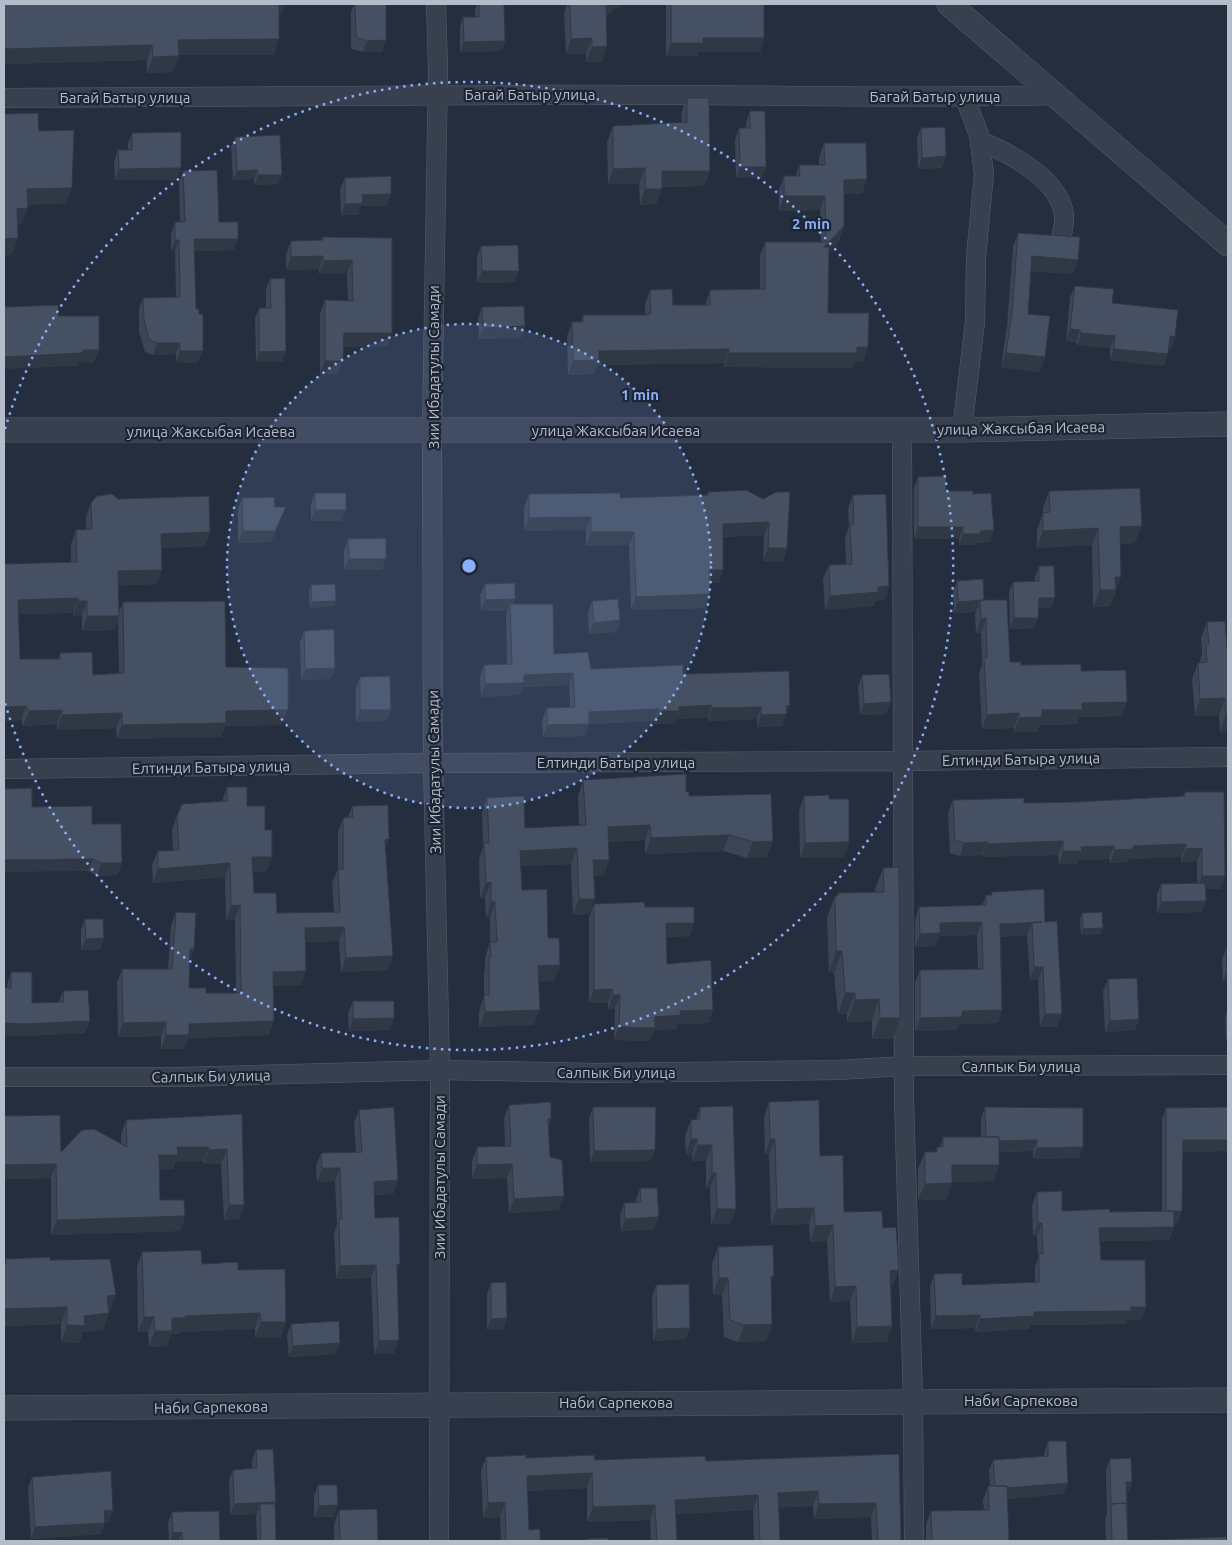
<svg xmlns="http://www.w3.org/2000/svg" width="1232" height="1545" font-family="Ubuntu,sans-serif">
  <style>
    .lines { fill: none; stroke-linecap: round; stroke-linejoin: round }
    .minor-casing { stroke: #565e6c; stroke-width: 20 }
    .tertiary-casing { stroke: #565e6c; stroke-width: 25 }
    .minor { stroke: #38404f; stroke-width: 19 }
    .tertiary { stroke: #38404f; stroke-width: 24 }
    .wall { fill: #3b4555; fill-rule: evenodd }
    .shaded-wall { fill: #303845 }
    .building { fill: #455063; stroke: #303845 }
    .ring { fill: none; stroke: #8aaff9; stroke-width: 2.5; stroke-dasharray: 2.5 5 }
    .labels { text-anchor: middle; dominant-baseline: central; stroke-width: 4.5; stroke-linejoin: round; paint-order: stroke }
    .street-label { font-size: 15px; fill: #b4bbc9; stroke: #1d2534 }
    .centre { fill: #8aaff9; stroke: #1d2534; stroke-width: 2.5 }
    .ring-label { font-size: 15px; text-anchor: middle; font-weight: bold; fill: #8aaff9; stroke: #1d2534; stroke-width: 4.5; stroke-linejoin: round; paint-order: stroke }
  </style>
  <rect width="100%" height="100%" fill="#242e3f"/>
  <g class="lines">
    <defs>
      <path id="minor" d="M 436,4 L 438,68 L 432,431 L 433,763 L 440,1070 L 439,1541
        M 4,98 C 224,96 444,94 664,95 C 795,95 925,99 1055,95
        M 980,141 C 1009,153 1060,179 1064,215 C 1065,220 1063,228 1062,234
        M 902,430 L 904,1099 L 913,1400 L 914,1541
        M 962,430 L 975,322 L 976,257 L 984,174 L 979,135 L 965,98
        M 4,769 L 433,763 L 905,761 L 1228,757
        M 4,1077 L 180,1077 L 440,1070 L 596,1073 L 838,1070 L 904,1066 L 1228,1065"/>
      <path id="tertiary" d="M 949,4 L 1228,244
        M 4,430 L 962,430 L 1228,424
        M 4,1408 L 1228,1400"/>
    </defs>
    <!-- minor casing -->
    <use href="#minor" class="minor-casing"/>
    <!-- tertiary casing -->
    <use href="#tertiary" class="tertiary-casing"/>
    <!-- minor -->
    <use href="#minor" class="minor"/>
    <!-- tertiary -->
    <use href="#tertiary" class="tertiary"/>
  </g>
  <!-- wall -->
  <path class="wall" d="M 4,4 L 37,4 L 281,16 L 279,16 L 274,55 L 179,55 L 173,72 L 147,73 L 147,60 L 4,64 Z
    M 354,4 L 386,4 L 386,40 L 382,52 L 363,52 L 351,49 L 351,12 Z
    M 477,4 L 504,4 L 505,41 L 502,51 L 460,52 L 460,27 L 463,17 L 475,17 L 475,10 Z
    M 567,4 L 620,4 L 618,9 L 612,9 L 610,13 L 607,13 L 602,62 L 586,62 L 586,54 L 566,54 L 564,13 Z
    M 666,4 L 764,4 L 764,38 L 760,52 L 699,52 L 698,56 L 666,56 Z
    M 687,98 L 710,171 L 704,186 L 662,187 L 656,204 L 640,205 L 639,184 L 608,184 L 607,142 L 613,126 L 682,123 L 681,114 Z
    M 750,111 L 766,167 L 762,178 L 736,178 L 735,140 L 739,128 L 746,128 L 746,123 Z
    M 921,128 L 946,156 L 942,168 L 918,169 L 917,139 Z
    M 132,133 L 177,180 L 115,180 L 114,162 L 118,150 L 128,150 L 128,144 Z
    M 235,137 L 282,175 L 278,184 L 254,185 L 254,179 L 233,180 L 231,147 Z
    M 824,143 L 862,194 L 844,194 L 844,226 L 839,241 L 829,251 L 828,313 L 868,347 L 863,362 L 854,362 L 852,368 L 724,367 L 724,363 L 597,365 L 594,374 L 568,375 L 567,336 L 572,322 L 581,322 L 583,315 L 645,315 L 645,304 L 650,290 L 673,305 L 705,305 L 710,290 L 760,289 L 760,256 L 765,242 L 821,242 L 820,210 L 779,211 L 779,190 L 784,176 L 796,176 L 799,165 L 819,165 L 819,157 Z
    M 183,171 L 219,222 L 234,250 L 194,251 L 196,309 L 198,363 L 176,362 L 176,354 L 153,355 L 145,352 L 139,331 L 139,309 L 143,298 L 176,297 L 175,251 L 171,251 L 171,234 L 175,222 L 180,222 L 179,183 Z
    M 345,178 L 387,206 L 361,206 L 358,215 L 341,215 L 340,189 Z
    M 1018,233 L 1073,274 L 1031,271 L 1028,314 L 1040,372 L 1001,367 L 1007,326 L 1013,247 Z
    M 323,237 L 392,238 L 387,346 L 343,347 L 338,374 L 320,374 L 320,314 L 325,300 L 348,301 L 347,273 L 319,274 L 319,269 L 286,270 L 286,255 L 291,241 L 322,240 Z
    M 481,246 L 515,282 L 477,283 L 477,257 Z
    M 270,279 L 286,351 L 282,362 L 256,362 L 255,319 L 259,308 L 266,308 L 266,289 Z
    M 1075,286 L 1112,303 L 1175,337 L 1171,348 L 1169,348 L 1164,366 L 1110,360 L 1110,348 L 1077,345 L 1076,342 L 1066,341 L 1070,297 Z
    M 482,307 L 525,326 L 521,338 L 479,339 L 478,318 Z
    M 918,477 L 946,491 L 973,494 L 990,542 L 977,543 L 976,545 L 959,545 L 959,539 L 914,539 L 914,488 Z
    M 746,490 L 787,548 L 783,562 L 763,561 L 764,535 L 723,537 L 719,583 L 709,583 L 705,608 L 631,610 L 629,545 L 586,546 L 586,530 L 524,531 L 524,507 L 529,494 L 620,498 L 707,495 L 708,492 Z
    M 1049,491 L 1135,543 L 1120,544 L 1115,594 L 1109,607 L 1093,607 L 1092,545 L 1037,548 L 1037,530 L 1043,513 L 1043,508 Z
    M 315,493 L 342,521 L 311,521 L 311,504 Z
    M 853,495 L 889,586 L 884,600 L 875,601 L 873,606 L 825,610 L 823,579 L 829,565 L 846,565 L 845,538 L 849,526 L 848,509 Z
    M 242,498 L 275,507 L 286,507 L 271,542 L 238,543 L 238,509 Z
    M 118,499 L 210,532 L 205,546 L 162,548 L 157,584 L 119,585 L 119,612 L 123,602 L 226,667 L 282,725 L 225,726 L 221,737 L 117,739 L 116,728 L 57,730 L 57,724 L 23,726 L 21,720 L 4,721 L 4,564 L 71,562 L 71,544 L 76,530 L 86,529 L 86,517 L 91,503 ZM 73,613 L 73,616 L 82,615 L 82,631 L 114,630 L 118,620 L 119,673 L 93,675 L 60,653 L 58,659 L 20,659 L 18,614 Z
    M 348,539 L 382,570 L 344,570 L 344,550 Z
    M 1039,566 L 1051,608 L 1039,608 L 1034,628 L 1010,629 L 1009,592 L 1013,582 L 1035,581 L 1035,577 Z
    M 957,581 L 984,600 L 1010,662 L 1021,665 L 1081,671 L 1122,716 L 1079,717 L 1077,724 L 1040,725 L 1037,732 L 1014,732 L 1014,728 L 982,729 L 979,673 L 982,665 L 981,633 L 976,633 L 975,615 L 976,612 L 954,613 L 953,592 Z
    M 485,584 L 514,604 L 554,654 L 591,669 L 683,674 L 790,705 L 782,726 L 757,727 L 757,719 L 708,721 L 708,717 L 676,719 L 674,723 L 654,724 L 654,721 L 589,724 L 585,736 L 543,737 L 542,720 L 547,708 L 570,707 L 569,685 L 523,687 L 520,695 L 481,697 L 480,677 L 484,665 L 507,664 L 506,616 L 507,611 L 481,611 L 480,595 Z
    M 311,585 L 336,601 L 334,606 L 310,608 L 309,591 Z
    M 592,601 L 620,620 L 616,632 L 589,634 L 588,612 Z
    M 1225,621 L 1228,731 L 1220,732 L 1219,715 L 1195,716 L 1192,679 L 1198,663 L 1200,663 L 1200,660 L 1202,654 L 1201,638 L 1207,622 Z
    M 304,631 L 335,668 L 331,679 L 301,680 L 300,642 Z
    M 862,675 L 886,714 L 860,715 L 858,687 Z
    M 360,677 L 387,721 L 356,722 L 356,688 Z
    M 583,780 L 686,792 L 689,796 L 773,841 L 767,857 L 747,858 L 723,851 L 645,854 L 645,840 L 608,842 L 609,860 L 604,875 L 594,876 L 595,899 L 589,914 L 573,915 L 571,864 L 521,866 L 522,890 L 548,938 L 560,965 L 554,981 L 539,981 L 534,1025 L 479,1027 L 479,1011 L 484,997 L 484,972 L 485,968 L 485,958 L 490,942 L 490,918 L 486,918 L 485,898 L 480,898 L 479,859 L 483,847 L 482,813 L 487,798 L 525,828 L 579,826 L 578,796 Z
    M 227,787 L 247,806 L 265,830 L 272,857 L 267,871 L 253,872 L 254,893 L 277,913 L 334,912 L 332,883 L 338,869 L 338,832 L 343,818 L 348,817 L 352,806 L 386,848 L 388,970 L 341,972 L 339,941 L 305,942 L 301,985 L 273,986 L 269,1035 L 188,1038 L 184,1049 L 161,1049 L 161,1036 L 118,1037 L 117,983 L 122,969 L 168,969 L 171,926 L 176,912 L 190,960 L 189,988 L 206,993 L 236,993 L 235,919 L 226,920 L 225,877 L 153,883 L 152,865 L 158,851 L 173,850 L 172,830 L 177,816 L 222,801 Z
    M 1185,792 L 1225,876 L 1220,889 L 1205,889 L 1206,901 L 1201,912 L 1157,913 L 1157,895 L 1161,884 L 1197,883 L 1197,861 L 1181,862 L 1181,857 L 1129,859 L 1128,862 L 1110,863 L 1109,859 L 1078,860 L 1077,864 L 1059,864 L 1058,855 L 982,857 L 982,855 L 960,856 L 950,853 L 948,813 L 953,800 L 1024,803 L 1077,802 L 1183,796 Z
    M 804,796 L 829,799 L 844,857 L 800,858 L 799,811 Z
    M 32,807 L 92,824 L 122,863 L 117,875 L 97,876 L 88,871 Z
    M 883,868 L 900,1018 L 893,1039 L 872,1039 L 872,1021 L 847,1022 L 847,1014 L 838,1014 L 834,973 L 829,973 L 827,917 L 835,896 L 837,896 L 838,893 L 875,892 L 875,889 Z
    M 991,892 L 1045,922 L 1057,1027 L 1040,1027 L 1038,980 L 1030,980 L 1027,935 L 1001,937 L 1002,1010 L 998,1023 L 959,1024 L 957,1030 L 915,1031 L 915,983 L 920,970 L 978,969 L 977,935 L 939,936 L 935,946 L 915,947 L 915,920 L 919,907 L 982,906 L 986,895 L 991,895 Z
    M 594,904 L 645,907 L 690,936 L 666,937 L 667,964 L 709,1023 L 677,1024 L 676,1029 L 654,1030 L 650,1041 L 614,1040 L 615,1008 L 608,1009 L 608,1003 L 589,1003 L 589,917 Z
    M 1082,913 L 1103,928 L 1101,934 L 1081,935 L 1080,919 Z
    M 85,919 L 104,938 L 100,950 L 81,950 L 81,930 Z
    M 1226,949 L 1228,981 L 1223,981 L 1222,960 Z
    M 11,972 L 32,1003 L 59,1002 L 63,991 L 85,1033 L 20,1036 L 4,1036 L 4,988 L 7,988 L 7,985 Z
    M 1108,979 L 1139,1019 L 1135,1030 L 1105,1032 L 1103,991 Z
    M 353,1001 L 394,1018 L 390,1030 L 349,1031 L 348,1013 Z
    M 1228,1009 L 1228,1039 L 1226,1039 L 1225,1018 Z
    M 769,1102 L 820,1156 L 844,1212 L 883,1228 L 893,1286 L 891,1286 L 892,1326 L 887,1342 L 852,1343 L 850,1301 L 830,1302 L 827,1241 L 810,1242 L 809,1224 L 771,1225 L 769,1155 L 765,1155 L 764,1117 Z
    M 509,1105 L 551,1119 L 548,1128 L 550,1157 L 559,1210 L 509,1213 L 507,1178 L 472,1179 L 472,1161 L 477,1147 L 505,1147 L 504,1118 Z
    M 593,1107 L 651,1161 L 590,1162 L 589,1118 Z
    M 700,1107 L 736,1209 L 730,1224 L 711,1224 L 710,1188 L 706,1188 L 706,1161 L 692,1161 L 692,1155 L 686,1155 L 685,1136 L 691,1120 L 696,1120 Z
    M 985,1107 L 1079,1158 L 1033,1159 L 1033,1151 L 999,1152 L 999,1165 L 993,1181 L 952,1182 L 946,1200 L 918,1200 L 918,1169 L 925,1152 L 936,1152 L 937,1147 L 940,1147 L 943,1137 L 981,1137 L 981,1119 Z
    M 1228,1107 L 1228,1157 L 1228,1151 L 1183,1152 L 1178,1223 L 1174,1222 L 1174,1227 L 1169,1240 L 1100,1241 L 1101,1260 L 1146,1307 L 1141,1320 L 1127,1320 L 1126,1324 L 1031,1325 L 1029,1329 L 976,1332 L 975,1328 L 931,1329 L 930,1287 L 934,1274 L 962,1285 L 1035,1282 L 1035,1267 L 1038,1258 L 1037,1236 L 1033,1236 L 1032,1205 L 1037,1192 L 1062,1211 L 1110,1212 L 1162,1211 L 1162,1119 L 1166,1108 Z
    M 359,1110 L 398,1180 L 393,1194 L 374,1195 L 375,1218 L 397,1273 L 394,1354 L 374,1354 L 371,1278 L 336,1279 L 334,1233 L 337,1224 L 335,1181 L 317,1182 L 316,1166 L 321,1153 L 356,1152 L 354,1123 Z
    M 242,1114 L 244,1205 L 239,1219 L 224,1220 L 221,1164 L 203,1164 L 203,1161 L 175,1162 L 173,1169 L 160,1169 L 160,1200 L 185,1216 L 180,1231 L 51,1235 L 51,1178 L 4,1179 L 61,1152 L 121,1144 L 121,1134 L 126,1120 Z
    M 640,1188 L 654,1229 L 621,1231 L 620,1215 L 624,1203 L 636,1203 L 636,1200 Z
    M 718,1247 L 774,1276 L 771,1284 L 772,1324 L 766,1341 L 738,1342 L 724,1337 L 722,1295 L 713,1295 L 712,1264 Z
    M 142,1252 L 202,1264 L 238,1270 L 281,1337 L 255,1338 L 255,1329 L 180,1332 L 180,1334 L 171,1334 L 167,1346 L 149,1347 L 148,1332 L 138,1332 L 137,1267 Z
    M 5,1259 L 50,1260 L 110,1312 L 109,1312 L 103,1330 L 83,1332 L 79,1343 L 61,1342 L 61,1324 L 6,1326 L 4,1333 L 4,1263 Z
    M 491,1283 L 507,1318 L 503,1330 L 487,1330 L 487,1294 Z
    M 656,1285 L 690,1328 L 686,1339 L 653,1341 L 652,1297 Z
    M 291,1324 L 336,1354 L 289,1357 L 287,1335 Z
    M 1048,1441 L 1068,1483 L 1063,1494 L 1007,1499 L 1009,1541 L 926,1541 L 926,1525 L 931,1511 L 984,1510 L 983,1500 L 988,1486 L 990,1486 L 989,1471 L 993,1460 L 1044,1457 L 1044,1453 Z
    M 256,1450 L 275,1504 L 276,1541 L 257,1541 L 256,1516 L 257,1514 L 230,1515 L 229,1480 L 233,1470 L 252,1469 L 252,1460 Z
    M 899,1454 L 901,1541 L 872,1541 L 871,1517 L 814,1519 L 813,1506 L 779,1507 L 780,1541 L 754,1541 L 753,1510 L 676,1514 L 677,1541 L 651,1541 L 650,1520 L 587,1522 L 587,1488 L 527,1491 L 529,1530 L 540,1541 L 501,1541 L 500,1517 L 483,1518 L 481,1471 L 486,1457 L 595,1460 L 706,1461 Z
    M 1110,1459 L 1132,1482 L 1128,1494 L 1127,1494 L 1128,1541 L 1227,1541 L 1106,1541 L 1105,1519 L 1107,1514 L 1106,1470 Z
    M 32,1477 L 109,1522 L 105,1522 L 101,1534 L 31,1539 L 28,1488 Z
    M 318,1485 L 334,1517 L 314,1517 L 314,1496 Z
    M 339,1510 L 378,1541 L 334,1541 L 334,1524 Z
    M 172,1512 L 220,1541 L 169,1541 L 168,1523 Z"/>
  <!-- shaded-wall -->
  <path class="shaded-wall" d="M 278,4 L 285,4 L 281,16 L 274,16 Z
    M 604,4 L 620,4 L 618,9 L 612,9 L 610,13 L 601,14 Z
    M 592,38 L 586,54 L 566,54 L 571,39 Z
    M 703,38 L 764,38 L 760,52 L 699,52 L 698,56 L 666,56 L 671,43 Z
    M 279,39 L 274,55 L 172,55 L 178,40 Z
    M 386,40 L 382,52 L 363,52 L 367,41 Z
    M 505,41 L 502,51 L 460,52 L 464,42 Z
    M 152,45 L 147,60 L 4,64 L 4,49 Z
    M 607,46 L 602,62 L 586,62 L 592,47 Z
    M 179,56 L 173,72 L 147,73 L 153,57 Z
    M 946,156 L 942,168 L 918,169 L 922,158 Z
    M 740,167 L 766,167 L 762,178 L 736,178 Z
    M 181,168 L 177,180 L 115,180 L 119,169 Z
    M 645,168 L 639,184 L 608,184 L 613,169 Z
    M 257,170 L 254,179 L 233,180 L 237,171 Z
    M 662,171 L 710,171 L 704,186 L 656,187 Z
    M 258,175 L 282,175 L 278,184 L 254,185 Z
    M 867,179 L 862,194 L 839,194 L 844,180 Z
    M 72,188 L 66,204 L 21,205 L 27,189 Z
    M 645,189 L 662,189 L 656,204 L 640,205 Z
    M 391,194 L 387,206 L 361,206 L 358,215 L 341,215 L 345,204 L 362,195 Z
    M 784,196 L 825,196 L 820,210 L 779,211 Z
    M 28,208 L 22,224 L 11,225 L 17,209 Z
    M 844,226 L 839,241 L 819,262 L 824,247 Z
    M 18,238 L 12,255 L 4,255 L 4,239 Z
    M 194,239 L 238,239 L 234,250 L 190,251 Z
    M 175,240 L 179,240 L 175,251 L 171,251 Z
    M 323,256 L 319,269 L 286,270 L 291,257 Z
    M 1032,256 L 1078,260 L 1073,274 L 1027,271 Z
    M 352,260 L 347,273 L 319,274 L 324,261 Z
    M 482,271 L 519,271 L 515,282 L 477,283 Z
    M 525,326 L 521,338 L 479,339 L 483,328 Z
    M 1070,329 L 1080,330 L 1076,342 L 1066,341 Z
    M 344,333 L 392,333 L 387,346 L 339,347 Z
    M 1081,333 L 1115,336 L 1110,348 L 1077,345 Z
    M 1170,336 L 1175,337 L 1171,348 L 1166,348 Z
    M 157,343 L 180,343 L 176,354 L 153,355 Z
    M 857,347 L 868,347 L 863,362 L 854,362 L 852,368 L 724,367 L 729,353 Z
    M 729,349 L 724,363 L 597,365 L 594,374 L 568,375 L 573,361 L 599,351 Z
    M 1114,349 L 1168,354 L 1164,366 L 1110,360 Z
    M 83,350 L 99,350 L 94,363 L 78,362 L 77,366 L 4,369 L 4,357 Z
    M 180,351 L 203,351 L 198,363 L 176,362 Z
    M 286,351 L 282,362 L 256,362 L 259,352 Z
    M 1006,353 L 1045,357 L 1040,372 L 1001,367 Z
    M 325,361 L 343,361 L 338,374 L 320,374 Z
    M 286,507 L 271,542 L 238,543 L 243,531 Z
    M 315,510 L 346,510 L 342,521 L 311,521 Z
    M 591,517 L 586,530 L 524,531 L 529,518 Z
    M 769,522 L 764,535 L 718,537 L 723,524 Z
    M 1142,526 L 1135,543 L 1113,544 L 1120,527 Z
    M 918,527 L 963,527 L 959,539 L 914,539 Z
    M 1098,528 L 1092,545 L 1037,548 L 1043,531 Z
    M 994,530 L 990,542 L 977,543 L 976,545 L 959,545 L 963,534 Z
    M 210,532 L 205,546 L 156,548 L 161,534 Z
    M 591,532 L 634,532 L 629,545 L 586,546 Z
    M 768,548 L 787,548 L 783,562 L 763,561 Z
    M 349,559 L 386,559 L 382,570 L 344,570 Z
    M 162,570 L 157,584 L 113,586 L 118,571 Z
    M 709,570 L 723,570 L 719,583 L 704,583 Z
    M 1115,577 L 1121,577 L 1109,607 L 1093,607 L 1100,590 Z
    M 889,586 L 884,600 L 875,601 L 873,606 L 825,610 L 830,596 L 878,587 Z
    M 710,594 L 705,608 L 631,610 L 636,597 Z
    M 78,598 L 73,613 L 12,614 L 18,600 Z
    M 1039,598 L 1055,598 L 1051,608 L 1035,608 Z
    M 515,599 L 511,610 L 510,604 L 507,611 L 481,611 L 485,600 Z
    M 78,601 L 87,601 L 82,615 L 73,616 Z
    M 336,601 L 334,606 L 310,608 L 312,602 Z
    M 980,601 L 976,612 L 954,613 L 958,602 Z
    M 87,616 L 119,616 L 114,630 L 82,631 Z
    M 986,618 L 981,633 L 976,633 L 981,619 Z
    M 1014,618 L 1038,618 L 1034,628 L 1010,629 Z
    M 620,620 L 616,632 L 589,634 L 594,623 Z
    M 335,668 L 331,679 L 301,680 L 305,669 Z
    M 573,673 L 569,685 L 523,687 L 520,695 L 481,697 L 485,684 L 524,675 Z
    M 1225,698 L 1219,715 L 1195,716 L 1200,699 Z
    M 891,702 L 886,714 L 860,715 L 864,704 Z
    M 1127,702 L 1122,716 L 1079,717 L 1077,724 L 1040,725 L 1037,732 L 1014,732 L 1019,718 L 1042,710 L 1082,703 Z
    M 712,705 L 708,717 L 676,719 L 674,723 L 654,724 L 659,711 L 679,707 Z
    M 790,705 L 782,726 L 757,727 L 761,715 Z
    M 26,706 L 21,720 L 4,721 L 4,707 Z
    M 761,707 L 757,719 L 708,721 L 712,708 Z
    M 659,709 L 654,721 L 589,724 L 585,736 L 543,737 L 547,725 L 589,712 Z
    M 62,710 L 57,724 L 23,726 L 29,711 Z
    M 288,710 L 282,725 L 225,726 L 221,737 L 117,739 L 122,725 L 226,711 Z
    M 360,710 L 391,710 L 387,721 L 356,722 Z
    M 122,713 L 116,728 L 57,730 L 62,715 Z
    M 1019,713 L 1014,728 L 982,729 L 987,715 Z
    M 1226,715 L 1228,715 L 1228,731 L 1220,732 Z
    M 650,825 L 645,840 L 602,842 L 608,827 Z
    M 729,835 L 723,851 L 645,854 L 651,838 Z
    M 389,839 L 384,854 L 385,840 Z
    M 773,841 L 767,857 L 747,858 L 753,842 Z
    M 1063,841 L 1058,855 L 982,857 L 987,844 Z
    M 849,842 L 844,857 L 800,858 L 805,843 Z
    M 987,842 L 982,855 L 960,856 L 964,843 Z
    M 1186,844 L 1181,857 L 1129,859 L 1128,862 L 1110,863 L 1115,850 L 1133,846 Z
    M 1114,846 L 1109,859 L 1078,860 L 1077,864 L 1059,864 L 1063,851 L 1081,847 Z
    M 577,848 L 571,864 L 514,866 L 520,851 Z
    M 1202,848 L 1197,861 L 1181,862 L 1186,849 Z
    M 252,857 L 272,857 L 267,871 L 247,872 Z
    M 93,859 L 88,871 L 4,872 L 4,860 Z
    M 593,860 L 609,860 L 604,875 L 587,876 Z
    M 101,863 L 122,863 L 117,875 L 97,876 Z
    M 230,863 L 225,877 L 153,883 L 158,869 Z
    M 1202,876 L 1225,876 L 1220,889 L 1197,889 Z
    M 491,882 L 485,898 L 480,898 L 486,883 Z
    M 579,899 L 595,899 L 589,914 L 573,915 Z
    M 1206,901 L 1201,912 L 1157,913 L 1161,902 Z
    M 491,902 L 495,902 L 490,918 L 486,918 Z
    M 240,905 L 235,919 L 226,920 L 231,906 Z
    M 982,922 L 977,935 L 939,936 L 935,946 L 915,947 L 920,934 L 940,923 Z
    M 666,923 L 694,923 L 690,936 L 661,937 Z
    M 1032,923 L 1027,935 L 996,937 L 1000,924 Z
    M 344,927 L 339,941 L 300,942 L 305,928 Z
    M 1103,928 L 1101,934 L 1081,935 L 1083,929 Z
    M 104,938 L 100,950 L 81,950 L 86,939 Z
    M 190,949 L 194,949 L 189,963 Z
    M 836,951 L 842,951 L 834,973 L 829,973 Z
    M 393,956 L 388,970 L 341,972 L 346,958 Z
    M 560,965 L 554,981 L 533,982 L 538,966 Z
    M 1034,967 L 1043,967 L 1038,980 L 1030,980 Z
    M 1227,970 L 1228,970 L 1228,981 L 1223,981 Z
    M 306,971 L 301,985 L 268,986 L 273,972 Z
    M 612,989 L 608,1003 L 589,1003 L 594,990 Z
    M 845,993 L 855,993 L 847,1014 L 838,1014 Z
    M 613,995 L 620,995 L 615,1008 L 608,1009 Z
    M 879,999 L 872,1021 L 847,1022 L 855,1000 Z
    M 540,1010 L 534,1025 L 479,1027 L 485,1012 Z
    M 713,1010 L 709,1023 L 677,1024 L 676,1029 L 654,1030 L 650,1041 L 614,1040 L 619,1027 L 655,1017 L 680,1011 Z
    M 1002,1010 L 998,1023 L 959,1024 L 957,1030 L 915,1031 L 920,1018 L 962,1011 Z
    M 1045,1014 L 1062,1014 L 1057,1027 L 1040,1027 Z
    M 394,1018 L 390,1030 L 349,1031 L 353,1019 Z
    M 880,1018 L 900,1018 L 893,1039 L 872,1039 Z
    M 1139,1019 L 1135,1030 L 1105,1032 L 1110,1021 Z
    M 90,1021 L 85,1033 L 20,1036 L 4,1036 L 4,1023 Z
    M 274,1021 L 269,1035 L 188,1038 L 184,1049 L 161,1049 L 166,1035 L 189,1024 Z
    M 166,1022 L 161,1036 L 118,1037 L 123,1023 Z
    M 548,1119 L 551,1119 L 546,1133 Z
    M 691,1139 L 697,1139 L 692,1155 L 686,1155 Z
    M 770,1139 L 775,1139 L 769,1155 L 765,1155 Z
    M 1037,1140 L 1033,1151 L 982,1152 L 986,1141 Z
    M 1183,1140 L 1228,1140 L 1228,1151 L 1179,1152 Z
    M 698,1145 L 712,1145 L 706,1161 L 692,1161 Z
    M 177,1147 L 209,1147 L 203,1161 L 175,1162 L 173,1169 L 154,1170 L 159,1155 Z
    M 1083,1147 L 1079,1158 L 1033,1159 L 1037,1148 Z
    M 227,1149 L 221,1164 L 203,1164 L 209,1150 Z
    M 655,1150 L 651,1161 L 590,1162 L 594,1151 Z
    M 56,1164 L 51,1178 L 4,1179 L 4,1168 L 5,1165 Z
    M 512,1164 L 507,1178 L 472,1179 L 477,1165 Z
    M 952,1165 L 999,1165 L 993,1181 L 946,1182 Z
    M 322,1168 L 340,1168 L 335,1181 L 317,1182 Z
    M 712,1173 L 716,1173 L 710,1188 L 706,1188 Z
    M 398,1180 L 393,1194 L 369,1195 L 374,1182 Z
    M 952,1183 L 946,1200 L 918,1200 L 925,1184 Z
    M 564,1196 L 559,1210 L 509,1213 L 514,1199 Z
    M 229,1205 L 244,1205 L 239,1219 L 224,1220 Z
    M 814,1208 L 809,1224 L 771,1225 L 777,1209 Z
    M 717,1209 L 736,1209 L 730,1224 L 711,1224 Z
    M 1166,1211 L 1182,1211 L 1178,1223 L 1162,1222 Z
    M 185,1216 L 180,1231 L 51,1235 L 57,1220 Z
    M 659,1217 L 654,1229 L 621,1231 L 625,1219 Z
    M 1038,1223 L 1042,1223 L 1037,1236 L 1033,1236 Z
    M 833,1225 L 827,1241 L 810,1242 L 815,1226 Z
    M 1174,1227 L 1169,1240 L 1094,1241 L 1099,1228 Z
    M 397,1264 L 400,1264 L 395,1277 Z
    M 376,1265 L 371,1278 L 336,1279 L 340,1266 Z
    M 899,1270 L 893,1286 L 884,1286 L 890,1271 Z
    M 771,1276 L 774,1276 L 768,1292 Z
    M 719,1278 L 728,1278 L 722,1295 L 713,1295 Z
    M 856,1286 L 850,1301 L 830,1302 L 835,1287 Z
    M 116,1295 L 110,1312 L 101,1313 L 107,1296 Z
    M 67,1307 L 61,1324 L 6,1326 L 4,1333 L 4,1314 L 5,1309 Z
    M 1131,1307 L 1146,1307 L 1141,1320 L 1127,1320 L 1126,1324 L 1031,1325 L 1029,1329 L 976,1332 L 980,1319 L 1034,1312 Z
    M 109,1313 L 103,1330 L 83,1332 L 79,1343 L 61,1342 L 67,1325 L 84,1316 Z
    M 260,1313 L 255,1329 L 180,1332 L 180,1334 L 171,1334 L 167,1346 L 149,1347 L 155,1331 L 172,1318 L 185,1316 Z
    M 980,1315 L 975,1328 L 931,1329 L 936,1316 Z
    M 144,1317 L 154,1317 L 148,1332 L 138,1332 Z
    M 507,1318 L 503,1330 L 487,1330 L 491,1319 Z
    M 261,1322 L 286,1322 L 281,1337 L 255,1338 Z
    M 772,1324 L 766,1341 L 738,1342 L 744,1325 Z
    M 892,1326 L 887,1342 L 852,1343 L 857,1327 Z
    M 690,1328 L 686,1339 L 653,1341 L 657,1329 Z
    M 399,1340 L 394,1354 L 374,1354 L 379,1341 Z
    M 340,1343 L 336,1354 L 289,1357 L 293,1346 Z
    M 592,1473 L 587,1488 L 521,1491 L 527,1476 Z
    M 1126,1482 L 1132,1482 L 1128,1494 L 1122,1494 Z
    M 1068,1483 L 1063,1494 L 991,1500 L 995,1489 Z
    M 818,1491 L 813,1506 L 773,1508 L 778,1493 Z
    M 758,1495 L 753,1510 L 670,1514 L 675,1500 Z
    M 276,1502 L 272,1513 L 260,1504 L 257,1514 L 230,1515 L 234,1504 Z
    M 505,1502 L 500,1517 L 483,1518 L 488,1503 Z
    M 876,1503 L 871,1517 L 814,1519 L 819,1504 Z
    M 338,1505 L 334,1517 L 314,1517 L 319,1506 Z
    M 655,1505 L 650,1520 L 587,1522 L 593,1507 Z
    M 113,1510 L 109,1522 L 100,1522 L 104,1511 Z
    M 105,1523 L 101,1534 L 31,1539 L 35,1527 Z
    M 182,1532 L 178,1541 L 170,1541 L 173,1533 Z
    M 677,1540 L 677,1541 L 657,1541 Z"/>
  <!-- building -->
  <path class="building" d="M 4,4 L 279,4 L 279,39 L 178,40 L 179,56 L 153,57 L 152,45 L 4,49 Z
    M 355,4 L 386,4 L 386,40 L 367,41 L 356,37 Z
    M 479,4 L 504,4 L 505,41 L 464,42 L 463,17 L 479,17 Z
    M 570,4 L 606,4 L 607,46 L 592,47 L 592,38 L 571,39 Z
    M 671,4 L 764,4 L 764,38 L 703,38 L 703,43 L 671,43 Z
    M 687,98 L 709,98 L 710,171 L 662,171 L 662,189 L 645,189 L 645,168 L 613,169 L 613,126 L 687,122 Z
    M 750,111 L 765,111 L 766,167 L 740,167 L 739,128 L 750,128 Z
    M 38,113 L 39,131 L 74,130 L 72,188 L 27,189 L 28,208 L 17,209 L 18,238 L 4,239 L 4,114 Z
    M 945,127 L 946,156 L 922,158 L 921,128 Z
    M 181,132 L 181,168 L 119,169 L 118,150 L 132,150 L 132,133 Z
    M 280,135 L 282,175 L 258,175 L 257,170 L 237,171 L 235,137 Z
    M 824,143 L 866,143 L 867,179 L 844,180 L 844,226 L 824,247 L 829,247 L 828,313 L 869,313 L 868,347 L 857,347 L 857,353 L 729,353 L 729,349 L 599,351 L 599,360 L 573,361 L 572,322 L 583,322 L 583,315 L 648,315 L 651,313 L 650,290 L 672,289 L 673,305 L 710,305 L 710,290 L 765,289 L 765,242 L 826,242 L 825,196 L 784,196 L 784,176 L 800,176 L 799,165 L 825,165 Z
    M 217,170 L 219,222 L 238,222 L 238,239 L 194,239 L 196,309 L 199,309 L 199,314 L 203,314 L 203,351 L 180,351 L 180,343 L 157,343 L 149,340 L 144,319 L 143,298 L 180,297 L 179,240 L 175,240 L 175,222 L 185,222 L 183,171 Z
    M 391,176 L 391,194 L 362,195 L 363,203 L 345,204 L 345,178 Z
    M 1018,233 L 1080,237 L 1078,260 L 1032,256 L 1028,314 L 1050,316 L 1045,357 L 1006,353 L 1012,312 Z
    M 323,237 L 392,238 L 392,333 L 344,333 L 343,361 L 325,361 L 325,300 L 353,301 L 352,260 L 324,261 L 323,256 L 291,257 L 291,241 L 323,240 Z
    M 518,245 L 519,271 L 482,271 L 481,246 Z
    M 285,278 L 286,351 L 259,352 L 259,308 L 271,308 L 270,279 Z
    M 1075,286 L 1114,289 L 1112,303 L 1178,310 L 1175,337 L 1170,336 L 1168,354 L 1114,349 L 1115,336 L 1081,333 L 1080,330 L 1070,329 Z
    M 58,305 L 58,316 L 99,316 L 99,350 L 83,350 L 82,353 L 4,357 L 4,307 Z
    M 524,306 L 525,326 L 483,328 L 482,307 Z
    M 946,476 L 946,491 L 973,491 L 973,494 L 991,493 L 994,530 L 980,531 L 980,534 L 963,534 L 963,527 L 918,527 L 918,477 Z
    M 1140,488 L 1142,526 L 1120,527 L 1121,577 L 1115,577 L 1116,590 L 1100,590 L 1098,528 L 1043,531 L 1043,513 L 1050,512 L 1049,491 Z
    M 746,490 L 763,499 L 776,492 L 790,492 L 787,548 L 768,548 L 769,522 L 723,524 L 723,570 L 709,570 L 710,594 L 636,597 L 634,532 L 591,532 L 591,517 L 529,518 L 529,494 L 620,493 L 620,498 L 708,495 L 708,492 Z
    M 315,493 L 346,493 L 346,510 L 315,510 Z
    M 112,494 L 118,499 L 209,496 L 210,532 L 161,534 L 162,570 L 118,571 L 119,616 L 87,616 L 87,601 L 78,601 L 78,598 L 18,600 L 20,659 L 60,659 L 60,653 L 92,652 L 93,675 L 124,673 L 123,602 L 225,601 L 226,667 L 288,668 L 288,710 L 226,711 L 226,723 L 122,725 L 122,713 L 62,715 L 62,710 L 29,711 L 26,706 L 4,707 L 4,564 L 77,562 L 76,530 L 92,529 L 91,503 L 97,496 Z
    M 886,494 L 889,586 L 878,587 L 878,592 L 830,596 L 829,565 L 852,564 L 850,524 L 854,524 L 853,495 Z
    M 274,497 L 275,507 L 286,507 L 275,531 L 243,531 L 242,498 Z
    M 386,538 L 386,559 L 349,559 L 348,539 Z
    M 1039,566 L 1054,566 L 1055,598 L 1039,598 L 1038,618 L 1014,618 L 1013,582 L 1039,581 Z
    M 983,579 L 984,600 L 958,602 L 957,581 Z
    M 515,583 L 515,599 L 485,600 L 485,584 Z
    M 335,584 L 336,601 L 312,602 L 311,585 Z
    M 618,599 L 620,620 L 594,623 L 592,601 Z
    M 980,600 L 1007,600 L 1010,662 L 1021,662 L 1021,665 L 1081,664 L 1081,671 L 1126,670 L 1127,702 L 1082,703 L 1082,710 L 1042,710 L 1042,717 L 1019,718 L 1019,713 L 987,715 L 984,658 L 987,658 L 986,618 L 981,619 Z
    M 510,604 L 553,604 L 554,654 L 588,652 L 591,669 L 683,665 L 683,674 L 789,671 L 790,705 L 786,706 L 787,714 L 761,715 L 761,707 L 712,708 L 712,705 L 679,707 L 679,711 L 659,711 L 659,709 L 589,712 L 589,724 L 547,725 L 547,708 L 575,707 L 573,673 L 524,675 L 524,683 L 485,684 L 484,665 L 512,664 Z
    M 1225,621 L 1227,648 L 1228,648 L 1228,715 L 1226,715 L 1225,698 L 1200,699 L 1198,663 L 1207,662 L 1206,644 L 1209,644 L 1207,622 Z
    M 334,629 L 335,668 L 305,669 L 304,631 Z
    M 889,674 L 891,702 L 864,704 L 862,675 Z
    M 390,676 L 391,710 L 360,710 L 360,677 Z
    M 686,774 L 686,792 L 689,792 L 689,796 L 771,794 L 773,841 L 753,842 L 729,835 L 651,838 L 650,825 L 608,827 L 609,860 L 593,860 L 595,899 L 579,899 L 577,848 L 520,851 L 522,890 L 547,889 L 548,938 L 559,938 L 560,965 L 538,966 L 540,1010 L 485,1012 L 484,995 L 489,995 L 489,957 L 491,957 L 490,942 L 497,942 L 495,902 L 491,902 L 491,882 L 486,883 L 484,843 L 489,843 L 487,798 L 524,796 L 525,828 L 586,825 L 583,780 Z
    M 227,787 L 247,787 L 247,806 L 265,806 L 265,830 L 272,830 L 272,857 L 252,857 L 254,893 L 276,893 L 277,913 L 340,912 L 338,869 L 343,869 L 343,818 L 353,817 L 352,806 L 388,805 L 389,839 L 385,840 L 393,956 L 346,958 L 344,927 L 305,928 L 306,971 L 273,972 L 274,1021 L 189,1024 L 189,1035 L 166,1035 L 166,1022 L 123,1023 L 122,969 L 172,969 L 176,912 L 196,913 L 194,949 L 190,949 L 189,988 L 206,988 L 206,993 L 241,993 L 240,905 L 231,906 L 230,863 L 158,869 L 158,851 L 179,850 L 177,816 L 182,804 L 227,801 Z
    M 32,788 L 32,807 L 92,806 L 92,824 L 121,824 L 122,863 L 101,863 L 93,859 L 4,860 L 4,789 Z
    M 1185,792 L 1224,792 L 1225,876 L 1202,876 L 1202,848 L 1186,849 L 1186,844 L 1133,846 L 1133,849 L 1115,850 L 1114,846 L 1081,847 L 1082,851 L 1063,851 L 1063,841 L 987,844 L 987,842 L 964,843 L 955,840 L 953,800 L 1024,798 L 1024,803 L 1077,802 L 1185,796 Z
    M 829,795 L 829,799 L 849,799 L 849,842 L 805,843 L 804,796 Z
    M 899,867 L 900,1018 L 880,1018 L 879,999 L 855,1000 L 855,993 L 845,993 L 842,951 L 836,951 L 835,896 L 838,896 L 838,893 L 884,892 L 883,868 Z
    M 1205,883 L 1206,901 L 1161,902 L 1161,884 Z
    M 1044,889 L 1045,922 L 1057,921 L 1062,1014 L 1045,1014 L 1043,967 L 1034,967 L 1032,923 L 1042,922 L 1000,924 L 1002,1010 L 962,1011 L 962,1017 L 920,1018 L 920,970 L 983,969 L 982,922 L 940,923 L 940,933 L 920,934 L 919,907 L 986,905 L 986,895 L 992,895 L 991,892 Z
    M 644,902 L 645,907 L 694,907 L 694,923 L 666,923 L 667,964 L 711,960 L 713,1010 L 680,1011 L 681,1015 L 655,1017 L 655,1028 L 619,1027 L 620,995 L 613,995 L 612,989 L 594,990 L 594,904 Z
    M 1102,912 L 1103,928 L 1083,929 L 1082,913 Z
    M 85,919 L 103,919 L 104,938 L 86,939 Z
    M 1226,949 L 1228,949 L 1228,970 L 1227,970 Z
    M 11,972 L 32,972 L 32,1003 L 64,1002 L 63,991 L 88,990 L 90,1021 L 25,1024 L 4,1023 L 4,988 L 11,988 Z
    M 1137,978 L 1139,1019 L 1110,1021 L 1108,979 Z
    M 353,1001 L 394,1001 L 394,1018 L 353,1019 Z
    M 819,1100 L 820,1156 L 843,1155 L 844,1212 L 882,1211 L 883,1228 L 896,1227 L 899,1270 L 890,1271 L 892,1326 L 857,1327 L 856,1286 L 835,1287 L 833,1225 L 815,1226 L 814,1208 L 777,1209 L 775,1139 L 770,1139 L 769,1102 Z
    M 551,1102 L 551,1119 L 548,1119 L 550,1157 L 562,1160 L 564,1196 L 514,1199 L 512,1164 L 477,1165 L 477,1147 L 511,1146 L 509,1105 Z
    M 733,1106 L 736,1209 L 717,1209 L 716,1173 L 712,1173 L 712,1145 L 698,1145 L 697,1139 L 691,1139 L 691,1120 L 700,1119 L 700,1107 Z
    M 394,1107 L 398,1180 L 374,1182 L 375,1218 L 399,1217 L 400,1264 L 397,1264 L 399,1340 L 379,1341 L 376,1265 L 340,1266 L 339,1220 L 342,1219 L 340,1168 L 322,1168 L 321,1153 L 362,1152 L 359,1110 Z
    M 593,1107 L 656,1107 L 655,1150 L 594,1151 Z
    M 985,1107 L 1083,1108 L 1083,1147 L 1037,1148 L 1037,1140 L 999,1141 L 999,1137 L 986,1137 Z
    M 1228,1107 L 1228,1140 L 1183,1140 L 1182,1211 L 1166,1211 L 1166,1108 Z
    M 242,1114 L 244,1205 L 229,1205 L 227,1149 L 209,1150 L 209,1147 L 177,1147 L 178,1155 L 159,1155 L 160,1200 L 184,1200 L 185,1216 L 57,1220 L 56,1164 L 5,1165 L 5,1174 L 4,1174 L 4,1116 L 60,1115 L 61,1152 L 82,1130 L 94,1129 L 127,1147 L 126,1120 Z
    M 943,1137 L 999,1137 L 999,1165 L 952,1165 L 952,1183 L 925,1184 L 925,1152 L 937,1152 L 937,1147 L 943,1147 Z
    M 640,1188 L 657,1188 L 659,1217 L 625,1219 L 624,1203 L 641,1202 Z
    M 1062,1191 L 1062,1211 L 1109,1209 L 1110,1212 L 1174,1211 L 1174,1227 L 1099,1228 L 1101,1260 L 1145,1260 L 1146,1307 L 1131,1307 L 1131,1311 L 1034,1312 L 1034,1316 L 980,1319 L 980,1315 L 936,1316 L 934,1274 L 962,1273 L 962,1285 L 1039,1282 L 1039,1254 L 1043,1254 L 1042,1223 L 1038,1223 L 1037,1192 Z
    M 773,1245 L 774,1276 L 771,1276 L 772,1324 L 744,1325 L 730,1320 L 728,1278 L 719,1278 L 718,1247 Z
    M 201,1250 L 202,1264 L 238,1262 L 238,1270 L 285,1269 L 286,1322 L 261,1322 L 260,1313 L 185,1316 L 185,1318 L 172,1318 L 172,1331 L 155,1331 L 154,1317 L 144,1317 L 142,1252 Z
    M 50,1257 L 50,1260 L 110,1259 L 116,1295 L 107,1296 L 109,1313 L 84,1316 L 85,1326 L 67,1325 L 67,1307 L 5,1309 L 6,1326 L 4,1326 L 4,1264 L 6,1264 L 5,1259 Z
    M 506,1282 L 507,1318 L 491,1319 L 491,1283 Z
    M 689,1284 L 690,1328 L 657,1329 L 656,1285 Z
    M 339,1321 L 340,1343 L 293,1346 L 291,1324 Z
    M 1048,1441 L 1066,1441 L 1068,1483 L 1007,1488 L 1007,1486 L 995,1486 L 993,1460 L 1048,1456 Z
    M 273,1449 L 276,1502 L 234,1504 L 233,1470 L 257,1468 L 256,1450 Z
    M 899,1454 L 901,1541 L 872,1541 L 878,1540 L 876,1503 L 819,1504 L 818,1491 L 778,1493 L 780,1541 L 760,1541 L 758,1495 L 675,1500 L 677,1540 L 657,1541 L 655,1505 L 593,1507 L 592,1473 L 527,1476 L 529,1530 L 540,1529 L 540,1541 L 506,1541 L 505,1502 L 488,1503 L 486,1457 L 526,1455 L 526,1458 L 594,1455 L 595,1460 L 705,1456 L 706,1461 Z
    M 1131,1458 L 1132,1482 L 1126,1482 L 1127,1503 L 1111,1504 L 1110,1459 Z
    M 111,1471 L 113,1510 L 104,1511 L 105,1523 L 35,1527 L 32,1477 Z
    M 318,1485 L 337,1485 L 338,1505 L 319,1506 Z
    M 988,1486 L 1007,1486 L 1009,1541 L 932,1541 L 931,1511 L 989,1510 Z
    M 1126,1503 L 1128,1541 L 1226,1537 L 1227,1541 L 1112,1541 L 1111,1504 Z
    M 260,1504 L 275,1504 L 276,1541 L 261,1541 Z
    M 377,1509 L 378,1541 L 340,1541 L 339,1510 Z
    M 219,1511 L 220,1541 L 182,1541 L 182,1532 L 173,1533 L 172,1512 Z
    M 608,1538 L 608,1541 L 586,1541 L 586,1539 Z"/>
  <!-- distance rings -->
  <circle cx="469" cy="566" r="242" fill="#8aaff9" fill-opacity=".12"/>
  <g class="ring">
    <circle cx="469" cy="566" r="242"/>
    <path d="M5 429A484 484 0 1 1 5 703"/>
  </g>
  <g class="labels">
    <!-- street labels -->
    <g class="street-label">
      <text x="530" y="94">Багай Батыр улица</text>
      <text x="935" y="96">Багай Батыр улица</text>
      <text x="125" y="97">Багай Батыр улица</text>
      <text transform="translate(433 367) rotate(-90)">Зии Ибадатулы Самади</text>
      <text transform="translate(1021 428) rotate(-1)">улица Жаксыбая Исаева</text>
      <text x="616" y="430">улица Жаксыбая Исаева</text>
      <text x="211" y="431">улица Жаксыбая Исаева</text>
      <text transform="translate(1021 759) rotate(-1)">Елтинди Батыра улица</text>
      <text x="616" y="762">Елтинди Батыра улица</text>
      <text transform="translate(211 767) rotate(-1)">Елтинди Батыра улица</text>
      <text transform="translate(434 772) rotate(-91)">Зии Ибадатулы Самади</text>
      <text x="1021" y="1066">Салпык Би улица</text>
      <text x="616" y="1072">Салпык Би улица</text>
      <text transform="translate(211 1076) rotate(-1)">Салпык Би улица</text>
      <text transform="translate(439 1177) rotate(-90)">Зии Ибадатулы Самади</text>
      <text x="1021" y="1400">Наби Сарпекова</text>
      <text x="616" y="1402">Наби Сарпекова</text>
      <text transform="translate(211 1407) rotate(-1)">Наби Сарпекова</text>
    </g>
  </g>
  <circle cx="469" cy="566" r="8" class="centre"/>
  <g class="ring-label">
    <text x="811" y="229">2 min</text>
    <text x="640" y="400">1 min</text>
  </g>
  <!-- border -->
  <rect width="1232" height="1545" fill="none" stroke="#b4bbc9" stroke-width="10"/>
</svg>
